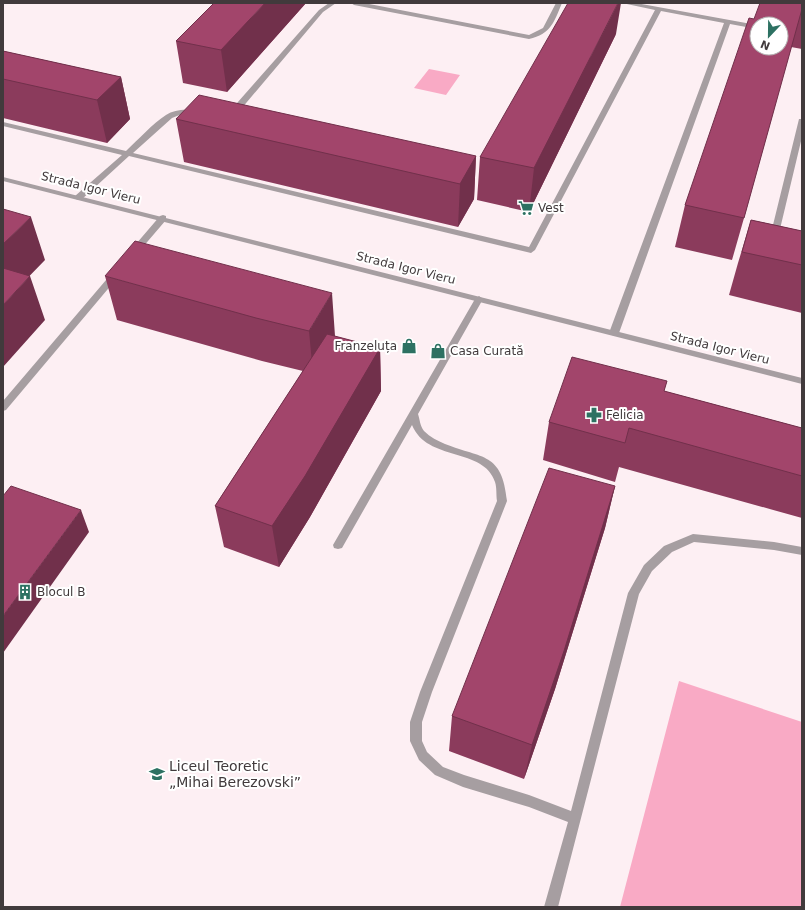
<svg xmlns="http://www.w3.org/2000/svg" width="805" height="910" font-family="'DejaVu Sans',sans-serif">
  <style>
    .green { fill: #f9aac5 }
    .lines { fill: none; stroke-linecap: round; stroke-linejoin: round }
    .service { fill: #a69ea1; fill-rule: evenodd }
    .tertiary { fill: #a69ea1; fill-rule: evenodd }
    .wall { fill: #8b3b5c }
    .shaded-wall { fill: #71304b }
    .building { fill: #a2456b; stroke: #71304b; fill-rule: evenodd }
    .labels { text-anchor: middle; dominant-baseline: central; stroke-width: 4; stroke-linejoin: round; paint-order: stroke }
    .street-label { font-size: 12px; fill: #413a3c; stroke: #fff }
    .poi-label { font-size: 12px; fill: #413a3c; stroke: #fff; text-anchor: start }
    .near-poi-label { font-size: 14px; fill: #413a3c; stroke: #fff; text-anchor: start }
  </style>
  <rect width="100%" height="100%" fill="#fdeff3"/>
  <!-- green -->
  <path class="green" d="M 429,69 L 460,75 L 446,95 L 414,88 Z
    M 679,681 L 802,722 L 802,907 L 620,907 Z"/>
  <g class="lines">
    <!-- service -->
    <path class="service" d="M 329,3 L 336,3 L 323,12 L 236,115 L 230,115 L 230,111 L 319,10 Z
      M 351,3 L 364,3 L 529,35 L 543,28 L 556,3 L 562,3 C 554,22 551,34 529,39 L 354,5 Z
      M 622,3 L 636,3 L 757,25 L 757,29 L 730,24 L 619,333 L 614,336 L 609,333 L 724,23 L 661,11 L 535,250 L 531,253 L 129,156 L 81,200 L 78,200 L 74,198 L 75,196 L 122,155 L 3,126 L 3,122 L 126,151 C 138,140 153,123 166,115 C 175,109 188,109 198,111 L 198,115 L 182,114 L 172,118 L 133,153 L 529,247 L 655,10 Z
      M 799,119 L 802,119 L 802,137 L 780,229 L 790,242 L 802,250 L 802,256 L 787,249 L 772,229 Z
      M 163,215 L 166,216 L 166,220 L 136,255 L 130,255 L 129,253 L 130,251 L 160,216 Z
      M 115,272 L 118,273 L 119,275 L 118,277 L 6,410 L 3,411 L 3,401 L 112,273 Z
      M 479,296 L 483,299 L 418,414 C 420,420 420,426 424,431 C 430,437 438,441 445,444 C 483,459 502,452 507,501 L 432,692 L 422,722 L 422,741 L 427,752 L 443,767 L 464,775 L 529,795 L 571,811 L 628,593 L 644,565 L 664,546 L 693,534 L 774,542 L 802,547 L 802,555 L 774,550 L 694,542 L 672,552 L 652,571 L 639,594 L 558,907 L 544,907 L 568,822 L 529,807 L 463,787 L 435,775 L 419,760 L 410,741 L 410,722 L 420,692 L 497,501 C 496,495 497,488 495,482 C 484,447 427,462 412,425 L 342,548 L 338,549 L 334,548 L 333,545 L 475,299 Z"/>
    <!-- tertiary -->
    <path class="tertiary" d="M 3,177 L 802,378 L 802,384 L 3,181 Z"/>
  </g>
  <!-- wall -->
  <path class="wall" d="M 306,3 L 227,92 L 183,83 L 176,41 Z
    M 802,3 L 802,49 L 791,47 L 744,218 L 732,260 L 675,247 L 685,205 L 754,19 Z
    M 616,34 L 529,212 L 477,200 L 480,157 Z
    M 3,51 L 121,77 L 130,119 L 107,143 L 3,118 Z
    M 176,119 L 476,156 L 474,199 L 458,227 L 184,162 Z
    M 751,220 L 802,231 L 802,313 L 729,295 L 738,263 Z
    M 105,276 L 380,348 L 381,391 L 310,517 L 279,567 L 224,547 L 215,506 L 303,371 L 262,361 L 117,320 Z
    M 667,381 L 664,391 L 802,428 L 802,518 L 619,467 L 615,482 L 543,460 L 549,422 Z
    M 615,486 L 605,528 L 555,689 L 524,779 L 449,751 L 452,716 Z"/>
  <!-- shaded-wall -->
  <path class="shaded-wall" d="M 265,3 L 306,3 L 227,92 L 221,50 Z
    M 618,3 L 621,3 L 616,34 L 529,212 L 534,168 Z
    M 121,77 L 130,119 L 107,143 L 97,100 Z
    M 476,156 L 474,199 L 458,227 L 460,184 Z
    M 31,217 L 45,260 L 10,296 L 3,277 L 3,244 Z
    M 30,276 L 45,320 L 3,367 L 3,305 Z
    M 332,293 L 335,336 L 313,374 L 309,331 Z
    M 380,348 L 381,391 L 310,517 L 279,567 L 272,526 Z
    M 615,486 L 605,528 L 555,689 L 524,779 L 532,745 Z
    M 81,510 L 89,532 L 3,653 L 3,616 Z"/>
  <!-- building -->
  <path class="building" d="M 214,3 L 265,3 L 221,50 L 176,41 Z
    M 568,3 L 618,3 L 534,168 L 480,157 Z
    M 760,3 L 802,3 L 802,9 L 744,218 L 685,205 L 749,18 L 754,19 ZM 757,24 L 781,24 L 781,48 L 757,48 Z
    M 3,51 L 121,77 L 97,100 L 3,79 Z
    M 199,95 L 476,156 L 460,184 L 176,119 Z
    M 3,209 L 31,217 L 3,244 Z
    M 751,220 L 802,231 L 802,265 L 742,252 Z
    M 135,241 L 332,293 L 309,331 L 256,318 L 105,276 Z
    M 3,268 L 30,276 L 3,305 Z
    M 327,334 L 380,348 L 305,476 L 272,526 L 215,506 Z
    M 572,357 L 667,381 L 664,391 L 802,428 L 802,476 L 629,428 L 625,443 L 549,422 Z
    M 549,468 L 615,486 L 564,651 L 532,745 L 452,716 Z
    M 11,486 L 81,510 L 3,616 L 3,496 Z"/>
  <!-- icons -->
  <defs>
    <symbol id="supermarket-bare" viewBox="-9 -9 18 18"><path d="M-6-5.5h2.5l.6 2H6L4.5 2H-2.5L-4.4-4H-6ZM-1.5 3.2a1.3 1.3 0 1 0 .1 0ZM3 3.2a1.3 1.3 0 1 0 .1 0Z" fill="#2d7162" stroke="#fff" stroke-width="2.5" paint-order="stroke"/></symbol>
    <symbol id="shop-bare" viewBox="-9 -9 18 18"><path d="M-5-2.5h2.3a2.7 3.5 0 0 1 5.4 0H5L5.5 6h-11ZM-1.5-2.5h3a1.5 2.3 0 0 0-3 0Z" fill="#2d7162" stroke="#fff" stroke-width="2.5" paint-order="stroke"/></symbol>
    <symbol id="pharmacy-bare" viewBox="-9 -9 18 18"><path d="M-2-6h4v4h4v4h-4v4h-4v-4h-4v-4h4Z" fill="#2d7162" stroke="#fff" stroke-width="2.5" paint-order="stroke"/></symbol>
    <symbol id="building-bare" viewBox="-9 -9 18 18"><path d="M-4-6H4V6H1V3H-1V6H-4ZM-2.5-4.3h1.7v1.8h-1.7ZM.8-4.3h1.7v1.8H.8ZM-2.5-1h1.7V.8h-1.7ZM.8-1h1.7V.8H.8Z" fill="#2d7162" stroke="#fff" stroke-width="2.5" paint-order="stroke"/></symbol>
    <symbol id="school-bare" viewBox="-9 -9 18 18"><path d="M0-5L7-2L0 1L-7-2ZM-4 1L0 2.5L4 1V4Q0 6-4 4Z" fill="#2d7162" stroke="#fff" stroke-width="2.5" paint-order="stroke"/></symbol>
  </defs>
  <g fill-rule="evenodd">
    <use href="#supermarket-bare" x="515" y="197" width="22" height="22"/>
    <use href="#shop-bare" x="398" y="335" width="22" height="22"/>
    <use href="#shop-bare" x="427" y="340" width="22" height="22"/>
    <use href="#pharmacy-bare" x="583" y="404" width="22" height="22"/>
    <use href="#building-bare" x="14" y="581" width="22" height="22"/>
    <use href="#school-bare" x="146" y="763" width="22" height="22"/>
  </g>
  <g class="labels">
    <!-- street labels -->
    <g class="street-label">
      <text transform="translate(91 188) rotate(14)">Strada Igor Vieru</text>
      <text transform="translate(406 268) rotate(14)">Strada Igor Vieru</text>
      <text transform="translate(720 348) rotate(14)">Strada Igor Vieru</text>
    </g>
    <!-- poi labels -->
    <g class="poi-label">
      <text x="538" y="208">Vest</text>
      <text x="397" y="346" text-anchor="end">Franzeluța</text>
      <text x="450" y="351">Casa Curată</text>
      <text x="606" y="415">Felicia</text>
      <text x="37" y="592">Blocul B</text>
    </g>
    <!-- near-poi labels -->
    <g class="near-poi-label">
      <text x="169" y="766">Liceul Teoretic<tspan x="169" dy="16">„Mihai Berezovski”</tspan></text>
    </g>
  </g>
  <!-- border -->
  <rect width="805" height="910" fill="none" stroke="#413a3c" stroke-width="8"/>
  <!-- north arrow -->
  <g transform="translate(769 36) rotate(202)"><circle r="19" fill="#ffffff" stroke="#b3b0b1"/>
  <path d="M0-3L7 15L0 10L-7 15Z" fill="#2d7162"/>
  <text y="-6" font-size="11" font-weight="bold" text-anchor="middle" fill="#413a3c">N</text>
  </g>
</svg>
